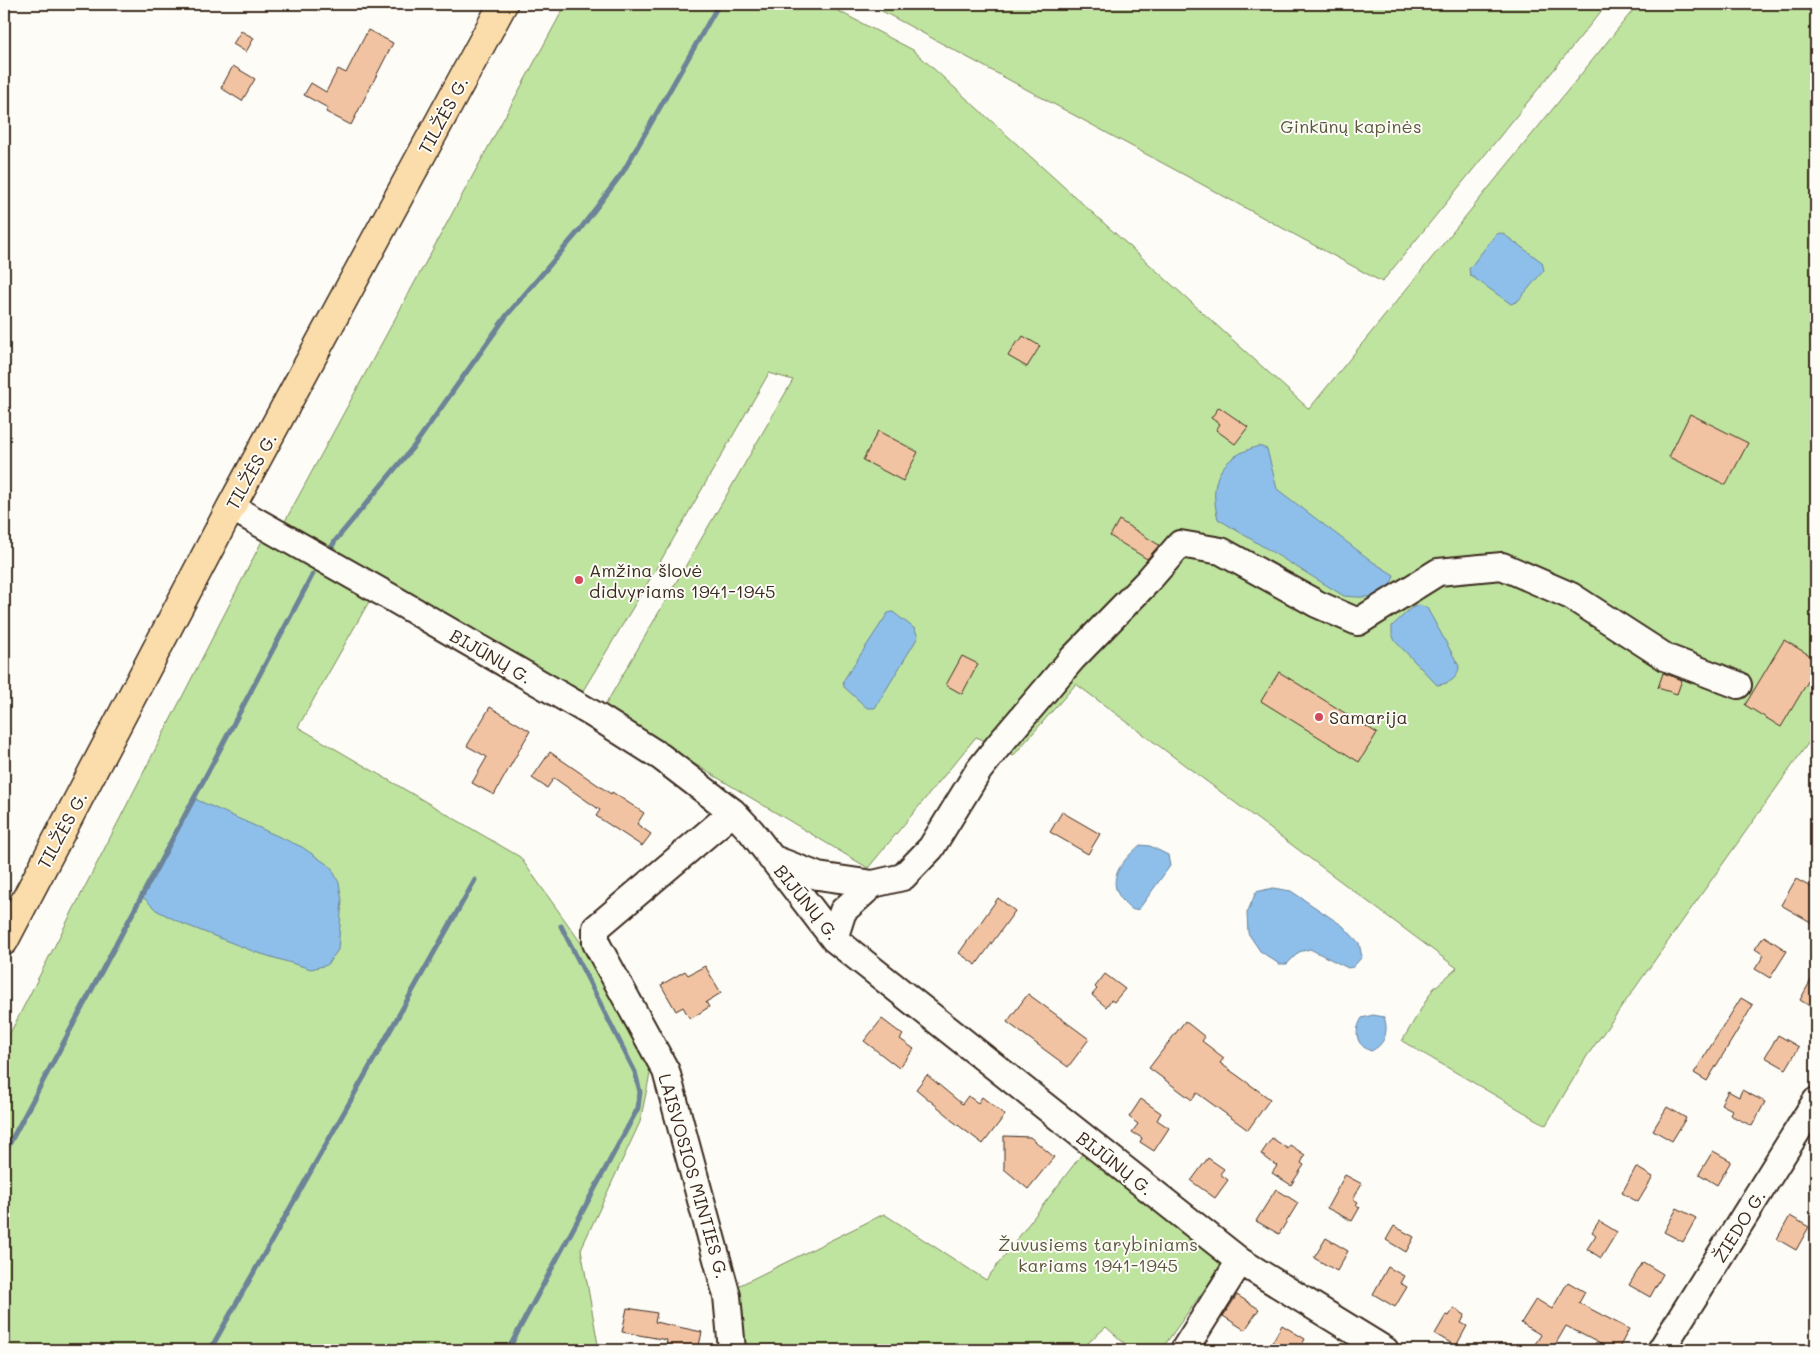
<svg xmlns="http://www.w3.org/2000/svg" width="1820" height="1354" font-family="Mali,sans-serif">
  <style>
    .green { fill: #bfe49f; stroke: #7d875e }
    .water { fill: #8dbfea; stroke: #6c8398 }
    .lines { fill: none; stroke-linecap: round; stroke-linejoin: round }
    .stream { stroke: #6c8398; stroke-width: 5 }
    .building { fill: #f2c3a2; stroke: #3b2a1e }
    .minor-casing { stroke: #3b2a1e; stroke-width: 30 }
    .highway-casing { stroke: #3b2a1e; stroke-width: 31 }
    .minor { stroke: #fdfcf7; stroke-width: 26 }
    .highway { stroke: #faddab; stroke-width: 28 }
    .poi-dot { fill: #d1495b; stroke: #fdfcf7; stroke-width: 2 }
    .labels { text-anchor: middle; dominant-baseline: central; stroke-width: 4; stroke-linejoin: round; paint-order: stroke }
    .street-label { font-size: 18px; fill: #3b2a1e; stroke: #fdfcf7 }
    .park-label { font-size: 18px; fill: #5c583e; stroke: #fdfcf7 }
    .poi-label { font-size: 18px; fill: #3b2a1e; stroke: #fdfcf7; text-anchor: start }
  </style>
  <rect width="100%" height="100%" fill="#fdfcf7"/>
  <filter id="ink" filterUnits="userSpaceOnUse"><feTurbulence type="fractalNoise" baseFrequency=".02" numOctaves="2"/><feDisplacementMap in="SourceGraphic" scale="10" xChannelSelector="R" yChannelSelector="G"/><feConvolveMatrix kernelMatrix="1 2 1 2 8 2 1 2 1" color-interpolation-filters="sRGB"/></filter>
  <g filter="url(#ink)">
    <!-- green -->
    <path class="green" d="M 566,4 L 825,4 L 913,50 L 1309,409 L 1638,4 L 1805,4 L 1816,11 L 1816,732 L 1587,1056 L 1546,1125 L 1402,1041 L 1433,989 L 1457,968 L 1076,684 L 1013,756 L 998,746 L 976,737 L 868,868 L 603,709 L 793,380 L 769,373 L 653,574 L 581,694 L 284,523 Z
      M 869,4 L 1607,4 L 1382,282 Z
      M 265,535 L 371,598 L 298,727 L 520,857 L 606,978 L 651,1069 L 640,1122 L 581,1249 L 599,1350 L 4,1350 L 4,1045 Z
      M 1085,1150 L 1224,1262 L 1161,1350 L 1132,1350 L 1106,1327 L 1080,1350 L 741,1350 L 738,1286 L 884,1214 L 986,1280 Z"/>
    <!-- water -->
    <path class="water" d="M 1502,233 L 1542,262 L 1544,270 L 1518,301 L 1511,304 L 1470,275 L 1469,269 L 1496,234 Z
      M 1259,446 L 1267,449 L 1277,489 L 1373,562 L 1394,575 C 1389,600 1365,598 1344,596 L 1218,519 C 1208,480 1220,457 1259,446 Z
      M 1419,605 L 1427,608 L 1459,666 C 1459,679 1448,684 1437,685 L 1395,641 L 1392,634 L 1392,626 L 1411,608 Z
      M 893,612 L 915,629 L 918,637 L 875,708 L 867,708 L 844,687 L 843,681 L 888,613 Z
      M 195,799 L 302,847 L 331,867 L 339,883 L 342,901 L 338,950 L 327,965 L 311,969 L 255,952 L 181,923 L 156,910 L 141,895 Z
      M 1140,845 L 1150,846 L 1168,855 L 1170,866 L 1139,909 L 1133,910 C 1102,887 1116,866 1140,845 Z
      M 1273,888 L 1291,891 L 1343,926 L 1359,943 L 1362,957 L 1353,967 L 1348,968 L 1310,949 L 1299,952 L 1287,964 L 1279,964 L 1260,951 L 1248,933 L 1247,913 L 1256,892 Z
      M 1373,1015 L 1384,1017 C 1389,1031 1385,1045 1371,1051 C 1355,1045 1354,1031 1362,1018 Z"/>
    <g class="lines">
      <!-- stream -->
      <path class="stream" d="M 329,552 L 335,541 L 414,446 L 507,315 L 578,232 L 623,172 L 719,4
        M 4,1154 C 107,960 211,768 313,574
        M 210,1350 L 475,880
        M 508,1350 L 638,1108 L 640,1092 L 635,1072 L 561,926"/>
    </g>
    <!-- building -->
    <path class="building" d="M 368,30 L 393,43 L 351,125 L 326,112 L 328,108 L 304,95 L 311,83 L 326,92 L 338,69 L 346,73 Z
      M 241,31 L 254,38 L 246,52 L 233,44 Z
      M 233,66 L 255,79 L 242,101 L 221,88 Z
      M 1023,336 L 1040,346 L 1027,367 L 1008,356 L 1017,341 L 1019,342 Z
      M 1219,407 L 1248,427 L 1235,444 L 1216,430 L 1220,424 L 1211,418 Z
      M 1690,414 L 1748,443 L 1726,485 L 1669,457 Z
      M 878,431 L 918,452 L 903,481 L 863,460 Z
      M 1119,520 L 1159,545 L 1147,559 L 1110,536 Z
      M 1784,640 L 1816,659 L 1816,668 L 1781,727 L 1745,705 Z
      M 962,656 L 978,664 L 962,694 L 946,685 Z
      M 1279,672 L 1377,733 L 1359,762 L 1261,701 Z
      M 1663,673 L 1682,680 L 1677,694 L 1658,688 Z
      M 490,707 L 530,731 L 494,795 L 472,783 L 487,757 L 467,746 Z
      M 550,752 L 611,794 L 612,792 L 644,813 L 637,824 L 651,834 L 642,846 L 596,816 L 600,810 L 554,778 L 547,788 L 532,778 Z
      M 1062,812 L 1100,834 L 1088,854 L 1050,832 Z
      M 1796,879 L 1816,890 L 1816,925 L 1781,905 Z
      M 998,898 L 1015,911 L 976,965 L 959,953 Z
      M 1764,936 L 1787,951 L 1770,978 L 1755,969 L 1764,955 L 1755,949 Z
      M 705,966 L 721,993 L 706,1002 L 709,1007 L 690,1019 L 683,1007 L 676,1011 L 661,985 L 685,971 L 688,975 Z
      M 1816,971 L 1816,1010 L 1800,1000 Z
      M 1105,974 L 1125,989 L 1114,1002 L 1111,1000 L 1106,1007 L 1092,995 L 1097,989 L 1095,987 Z
      M 1028,994 L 1089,1039 L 1068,1067 L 1007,1022 Z
      M 1741,998 L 1753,1005 L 1707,1081 L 1694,1073 Z
      M 882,1019 L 903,1035 L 900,1039 L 914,1049 L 899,1068 L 864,1041 Z
      M 1185,1021 L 1205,1037 L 1202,1041 L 1224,1058 L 1220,1063 L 1270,1099 L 1248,1130 L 1197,1093 L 1192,1100 L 1149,1068 Z
      M 1778,1035 L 1799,1047 L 1786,1069 L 1765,1057 Z
      M 927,1075 L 962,1104 L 968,1096 L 978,1103 L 982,1097 L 1005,1115 L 983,1144 L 950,1119 L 951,1118 L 916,1089 Z
      M 1742,1090 L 1765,1102 L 1752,1126 L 1730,1115 L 1732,1110 L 1721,1104 L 1728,1091 L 1739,1097 Z
      M 1141,1099 L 1161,1113 L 1157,1120 L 1169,1128 L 1154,1151 L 1140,1142 L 1142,1138 L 1132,1132 L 1138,1124 L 1129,1117 Z
      M 1667,1107 L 1686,1118 L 1672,1141 L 1653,1130 Z
      M 1004,1136 L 1030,1137 L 1054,1157 L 1028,1189 L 1004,1169 Z
      M 1272,1138 L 1288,1149 L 1290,1145 L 1305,1155 L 1301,1163 L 1304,1165 L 1291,1185 L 1272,1173 L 1277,1166 L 1261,1154 Z
      M 1713,1151 L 1731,1161 L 1717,1185 L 1699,1174 Z
      M 1208,1158 L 1224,1169 L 1220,1174 L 1228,1180 L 1215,1198 L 1191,1181 Z
      M 1636,1167 L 1653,1177 L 1638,1202 L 1622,1193 Z
      M 1345,1175 L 1362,1184 L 1353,1199 L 1358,1202 L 1356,1205 L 1360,1207 L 1352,1221 L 1327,1208 Z
      M 1276,1189 L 1298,1203 L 1279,1234 L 1256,1221 Z
      M 1677,1208 L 1696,1218 L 1683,1242 L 1664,1232 Z
      M 1790,1216 L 1809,1227 L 1796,1250 L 1777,1239 Z
      M 1599,1221 L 1617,1232 L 1601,1258 L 1587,1249 L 1596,1235 L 1592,1232 Z
      M 1394,1226 L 1414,1237 L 1406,1252 L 1386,1240 Z
      M 1326,1238 L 1348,1251 L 1337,1271 L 1314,1258 Z
      M 1643,1262 L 1663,1274 L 1650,1297 L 1629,1285 Z
      M 1388,1267 L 1404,1276 L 1400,1283 L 1407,1287 L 1395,1307 L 1373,1294 Z
      M 1568,1282 L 1585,1292 L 1579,1303 L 1629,1329 L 1618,1350 L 1612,1350 L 1566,1326 L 1552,1350 L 1531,1350 L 1541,1335 L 1521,1323 L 1536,1299 L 1552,1309 Z
      M 1237,1295 L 1259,1309 L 1245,1330 L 1223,1316 Z
      M 627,1308 L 657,1313 L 655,1322 L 702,1332 L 698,1350 L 665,1350 L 667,1340 L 622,1332 Z
      M 1454,1308 L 1465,1315 L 1461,1323 L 1467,1326 L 1456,1346 L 1435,1334 L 1446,1315 L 1449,1316 Z
      M 1282,1325 L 1305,1339 L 1299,1350 L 1277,1350 L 1270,1346 Z"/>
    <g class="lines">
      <defs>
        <path id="minor" d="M 231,507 L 392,598 L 593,714 L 661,757 L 733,812 L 751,831 L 834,939 L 1240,1261 L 1385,1350
          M 771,858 L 818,876 L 873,884
          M 834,939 L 843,911 L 873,884 L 903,877 L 931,848 L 979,770 L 998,746 L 1072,659 L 1147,582 L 1180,544 L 1221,551 L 1317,604 L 1358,622 L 1438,572 L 1502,566 L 1571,596 L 1667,658 L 1738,685
          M 732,1350 L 727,1296 L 666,1071 L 596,943 L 596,928 L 733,812
          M 1184,1350 L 1240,1261
          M 1661,1350 L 1816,1101"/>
        <path id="highway" d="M 4,941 L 231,507 L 503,4"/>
      </defs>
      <!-- minor casing -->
      <use href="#minor" class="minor-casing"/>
      <!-- highway casing -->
      <use href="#highway" class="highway-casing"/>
      <!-- minor -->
      <use href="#minor" class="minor"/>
      <!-- highway -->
      <use href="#highway" class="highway"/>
    </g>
  </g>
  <!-- markers -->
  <g class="poi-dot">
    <circle cx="579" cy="580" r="5"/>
    <circle cx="1319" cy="717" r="5"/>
  </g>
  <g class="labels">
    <!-- street labels -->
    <g class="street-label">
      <text transform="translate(443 115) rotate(-62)">TILŽĖS G.</text>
      <text transform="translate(251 471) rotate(-61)">TILŽĖS G.</text>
      <text transform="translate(491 656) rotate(30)">BIJŪNŲ G.</text>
      <text transform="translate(62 830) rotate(-62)">TILŽĖS G.</text>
      <text transform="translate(807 902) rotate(51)">BIJŪNŲ G.</text>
      <text transform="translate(1115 1163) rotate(38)">BIJŪNŲ G.</text>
      <text transform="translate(694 1176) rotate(74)">LAISVOSIOS MINTIES G.</text>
      <text transform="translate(1739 1226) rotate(-58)">ŽIEDO G.</text>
    </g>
    <!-- park labels -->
    <g class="park-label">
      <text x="1351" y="126">Ginkūnų kapinės</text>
      <text x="1098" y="1244">Žuvusiems tarybiniams<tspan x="1098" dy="21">kariams 1941-1945</tspan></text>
    </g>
    <!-- poi labels -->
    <g class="poi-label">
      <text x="589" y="570">Amžina šlovė<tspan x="589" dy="21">didvyriams 1941-1945</tspan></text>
      <text x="1329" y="717">Samarija</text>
    </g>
  </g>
  <!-- margin -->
  <rect width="1820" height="1354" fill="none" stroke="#fdfcf7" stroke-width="20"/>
  <rect x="10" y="10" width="1800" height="1334" fill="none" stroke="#3b2a1e" stroke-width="2" filter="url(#ink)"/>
</svg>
